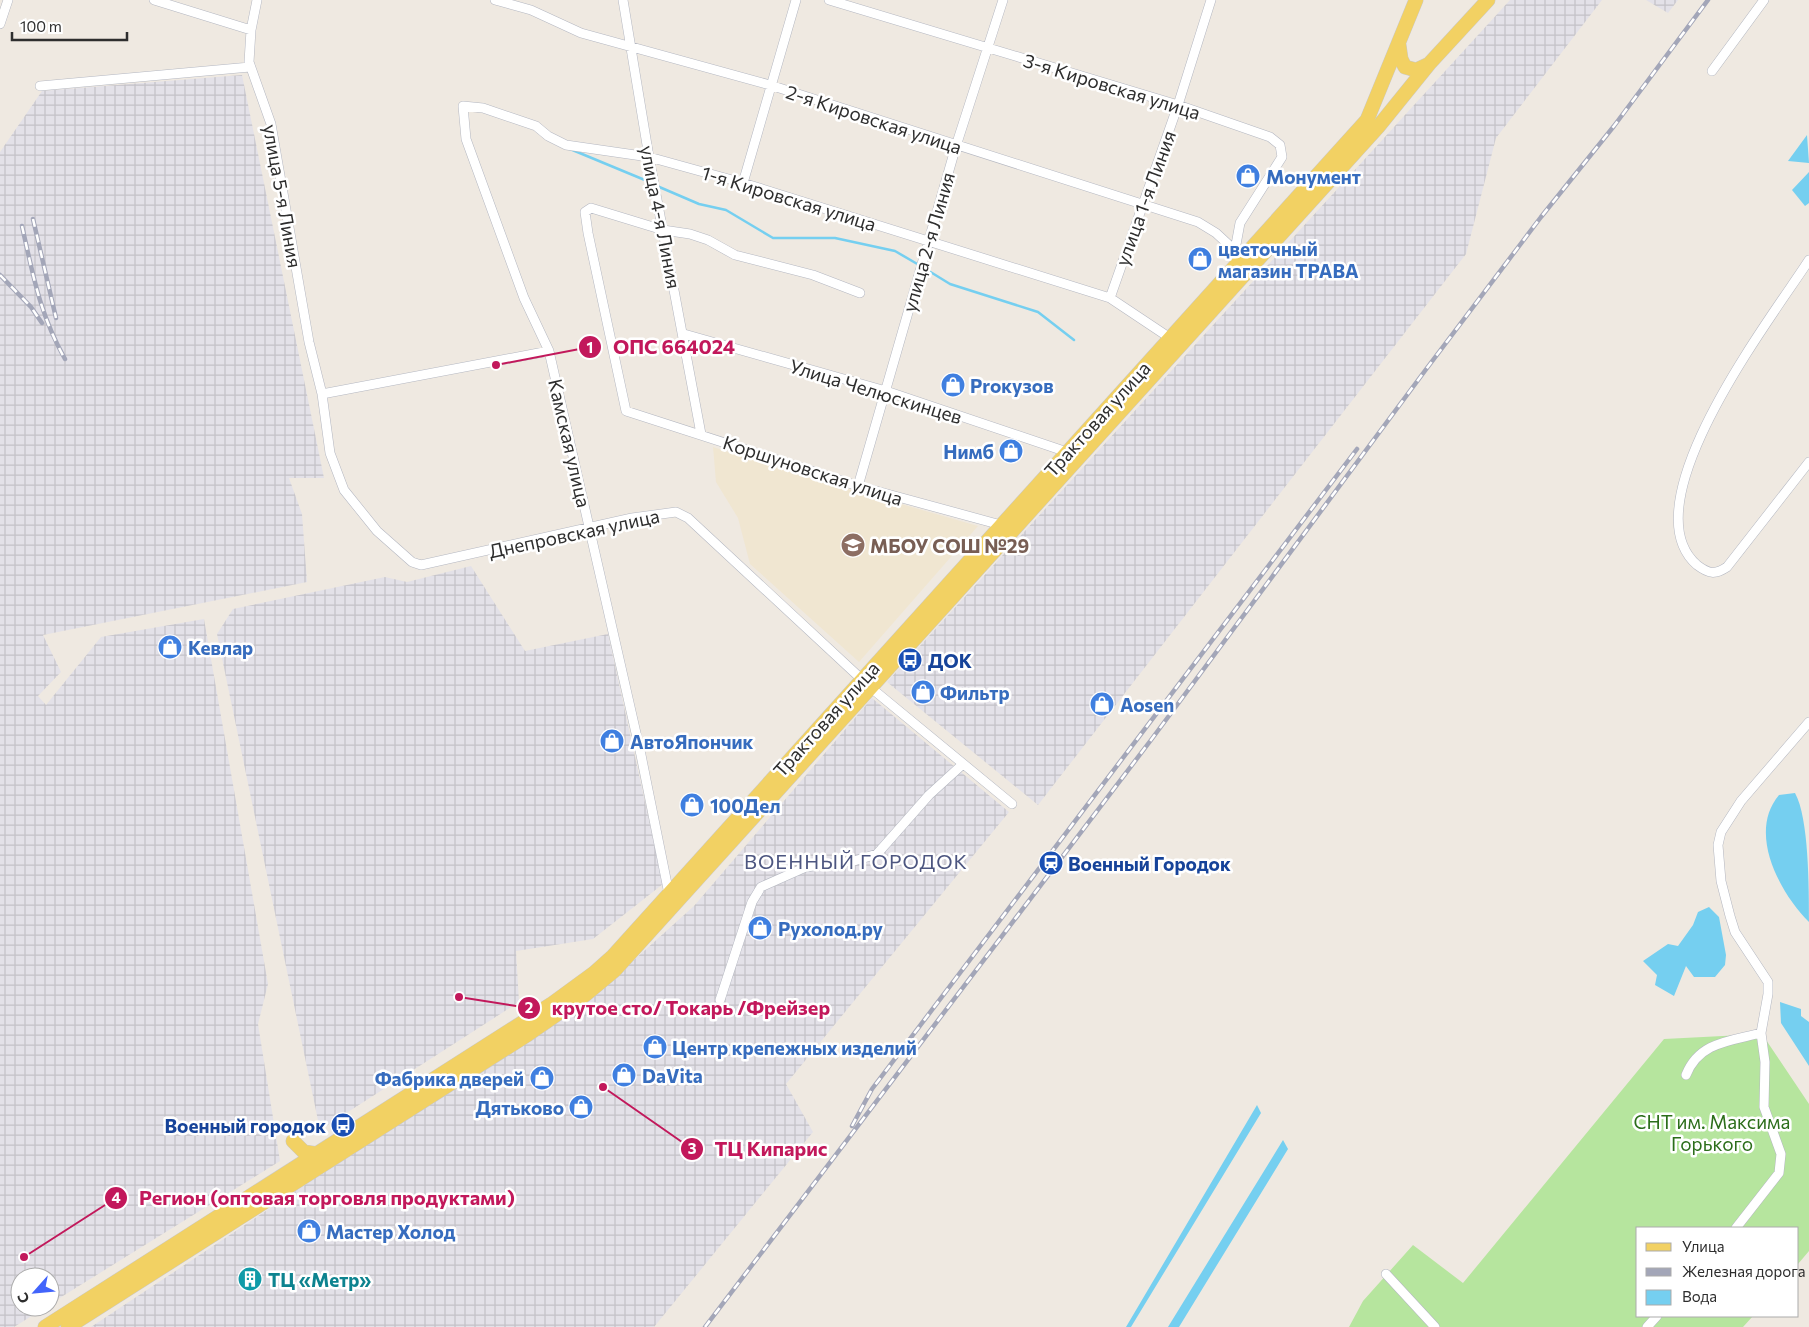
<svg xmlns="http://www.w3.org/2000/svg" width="1809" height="1327" font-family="Commissioner,sans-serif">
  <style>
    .industrial { fill: url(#industrial-grid) }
    .education { fill: #f0e6d1 }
    .garden { fill: #b6e59e }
    .water { fill: #75cff0 }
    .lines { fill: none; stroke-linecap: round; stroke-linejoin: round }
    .stream { stroke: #75cff0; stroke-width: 2.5 }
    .minor-casing { stroke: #b4b7c1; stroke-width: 10 }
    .primary-casing { stroke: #c9c9c9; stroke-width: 15 }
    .minor { stroke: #fff; stroke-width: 9 }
    .primary { stroke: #f2d163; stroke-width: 14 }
    .rail-casing { stroke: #a3a6b8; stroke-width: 4.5 }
    .rail { stroke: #fff; stroke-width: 2.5; stroke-dasharray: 8; stroke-linecap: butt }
    .labels { text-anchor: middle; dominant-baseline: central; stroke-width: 5; stroke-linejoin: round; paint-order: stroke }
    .street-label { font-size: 19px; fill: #2e2e2e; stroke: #fff }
    .shop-label { font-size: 19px; font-weight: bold; fill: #366cbe; stroke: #fff; text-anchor: start }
    .education-label { font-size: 19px; font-weight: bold; fill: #785e54; stroke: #fff; text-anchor: start }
    .transit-label { font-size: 19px; font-weight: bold; fill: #164399; stroke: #fff; text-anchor: start }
    .park-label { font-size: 19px; fill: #2c6e1b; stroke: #fff }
    .culture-label { font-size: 19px; font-weight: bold; fill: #0d838f; stroke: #fff; text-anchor: start }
    .neighbourhood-label { font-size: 20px; letter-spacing: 1px; fill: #4d5680; stroke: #fff }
    .leader { fill: none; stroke: #c2185b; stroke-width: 2 }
    .callout-dot { fill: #c2185b; stroke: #fff; stroke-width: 2 }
    .mark-label { font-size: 15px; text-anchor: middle; font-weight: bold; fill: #fff }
    .callout-label { font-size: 20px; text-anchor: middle; font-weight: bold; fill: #c2185b; stroke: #fff; stroke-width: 5; stroke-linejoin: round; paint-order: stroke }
  </style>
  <defs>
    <pattern id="industrial-grid" width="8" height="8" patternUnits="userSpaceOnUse" patternTransform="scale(1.25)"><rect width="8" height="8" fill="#e3e1e8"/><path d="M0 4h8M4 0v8" fill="none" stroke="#c3c1c7"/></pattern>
  </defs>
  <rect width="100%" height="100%" fill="#efe9e1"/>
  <!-- industrial -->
  <path class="industrial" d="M 1510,0 L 1602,0 L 1496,138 L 1466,254 L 1038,805 L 887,682 Z
    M 1646,0 L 1678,0 L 1668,13 Z
    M 242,75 L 324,478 L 289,478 L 302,514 L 307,582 L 43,635 L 61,672 L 38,696 L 46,705 L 101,637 L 204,619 L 268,984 L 258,1024 L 280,1161 L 50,1304 L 50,1277 L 20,1277 L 20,1307 L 46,1307 L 14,1327 L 0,1327 L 0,152 L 42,91 Z
    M 471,566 L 525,651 L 608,634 L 663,884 L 593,939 L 516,951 L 519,1002 L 320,1130 L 217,634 L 233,609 L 385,577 L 407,582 Z
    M 872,698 L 1009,812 L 786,1084 L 813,1132 L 654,1327 L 91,1327 L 617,978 L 634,960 L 694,906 Z"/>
  <!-- education -->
  <path class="education" d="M 713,447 L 810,478 L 978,526 L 859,662 L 750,564 L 738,518 L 716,482 Z"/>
  <!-- garden -->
  <path class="garden" d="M 1762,1034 L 1809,1104 L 1809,1251 L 1798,1264 L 1798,1228 L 1638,1228 L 1638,1316 L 1753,1316 L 1743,1327 L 1349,1327 L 1363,1301 L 1413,1245 L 1463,1283 L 1664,1039 Z"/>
  <!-- water -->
  <path class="water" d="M 1807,135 L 1809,163 L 1788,161 Z
    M 1809,172 L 1809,203 L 1805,206 L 1792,190 Z
    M 1795,793 C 1809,818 1809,888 1809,922 C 1780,893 1747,833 1779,795 Z
    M 1709,907 L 1719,917 L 1726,955 L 1725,965 L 1715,977 L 1694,977 L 1686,966 L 1674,996 L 1655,985 L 1657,975 L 1643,961 L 1668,944 L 1678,946 L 1693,925 L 1698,912 Z
    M 1780,1002 L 1801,1009 L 1801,1016 L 1809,1022 L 1809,1066 L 1781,1023 Z
    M 1257,1105 L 1261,1113 L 1131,1327 L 1126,1327 Z
    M 1283,1140 L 1288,1149 L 1179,1327 L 1168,1327 Z"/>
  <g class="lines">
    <!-- stream -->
    <path class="stream" d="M 570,149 L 652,183
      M 657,186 L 699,204 L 726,210 L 773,238 L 835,238 L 895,251 L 919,265
      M 924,268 L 950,284 L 1038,312 L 1074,340"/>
    <defs>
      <path id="minor" d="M 154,0 L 251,30
        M 257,0 L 251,30 L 249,62 L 271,124 L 309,342 L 322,394 L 330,453 L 344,490 L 377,531 L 412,562 L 421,565 L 632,518 L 676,512 L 688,518 L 870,687 L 1012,804
        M 495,0 L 531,10 L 581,33 L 770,85 L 1198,222 L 1216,233 L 1243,258
        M 623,0 L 649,157 L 701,434
        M 829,0 L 1178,105 L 1270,137 L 1280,145 L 1282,157 L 1240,223 L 1235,250
        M 0,24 L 8,0
        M 1712,71 L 1764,0
        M 40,86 L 250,67
        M 743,183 L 796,0
        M 1809,260 C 1773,316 1627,504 1697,565 C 1709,574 1715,575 1727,567 L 1809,462
        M 860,293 L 813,275 L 735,255 L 708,240 L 690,234 L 663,230 L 591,208 L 585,212 L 588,233 L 626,411 L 858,486 L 1001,525
        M 684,334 L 886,391 L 1067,452
        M 1170,338 L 1110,298 L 1178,105 L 1211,0
        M 322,394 L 549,351
        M 858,486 L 956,146 L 1003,0
        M 669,894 L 641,755 L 549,351 L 524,298 L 466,139 L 463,106 L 483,108 L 536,126 L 548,136 L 566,145 L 649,157 L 743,183 L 1110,298
        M 720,1000 L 752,902 L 761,887 L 806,867 L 854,861 L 877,854 L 929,795 L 963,764
        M 1686,1075 C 1699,1042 1730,1041 1761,1033
        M 1736,1228 L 1779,1173 L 1781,1154 L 1764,1107 L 1765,1062 L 1761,1033 L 1768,994 L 1768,982 L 1735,932 L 1730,916 L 1721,881 L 1718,845 L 1721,832 L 1741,801 L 1809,722
        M 1386,1274 L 1435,1327
        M 1647,1327 L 1657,1316"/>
      <path id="primary" d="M 1399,45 L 1401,59 L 1405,67 L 1416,70 L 1429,64 L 1488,0
        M 293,1141 L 304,1152 L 318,1154
        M 45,1327 L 553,1003 L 594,973 L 613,956 L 1367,120 L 1416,0
        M 68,1327 L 527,1035 L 585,995 L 615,970 L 1378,127 L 1429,64"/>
    </defs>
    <!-- minor casing -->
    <use href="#minor" class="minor-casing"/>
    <!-- primary casing -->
    <use href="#primary" class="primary-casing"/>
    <!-- minor -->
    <use href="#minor" class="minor"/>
    <!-- primary -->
    <use href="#primary" class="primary"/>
    <defs>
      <path id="rail" d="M 33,219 L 56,318
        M 22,226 C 33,275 40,315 65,359
        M 0,275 L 31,307 L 42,323
        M 852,1126 L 872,1089 L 1357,449
        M 705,1327 L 1151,740 L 1427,368 L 1541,217 L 1614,126 L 1708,0"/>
    </defs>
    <!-- rail casing -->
    <use href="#rail" class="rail-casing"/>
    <!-- rail -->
    <use href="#rail" class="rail"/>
  </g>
  <!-- icons -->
  <defs>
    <symbol id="shop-disc" viewBox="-11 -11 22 22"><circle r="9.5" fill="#3f7fe0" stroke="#fff"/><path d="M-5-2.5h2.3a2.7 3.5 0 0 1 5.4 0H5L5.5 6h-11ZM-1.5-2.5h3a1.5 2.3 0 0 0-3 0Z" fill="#fff"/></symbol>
    <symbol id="school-disc" viewBox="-11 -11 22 22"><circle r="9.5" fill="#8d6e63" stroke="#fff"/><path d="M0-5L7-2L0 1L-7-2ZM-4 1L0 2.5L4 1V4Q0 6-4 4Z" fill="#fff"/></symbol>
    <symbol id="bus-disc" viewBox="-11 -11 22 22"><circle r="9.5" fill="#1a4fb4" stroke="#fff"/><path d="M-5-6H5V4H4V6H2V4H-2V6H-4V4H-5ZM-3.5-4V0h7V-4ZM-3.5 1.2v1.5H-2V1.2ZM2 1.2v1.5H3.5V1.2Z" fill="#fff"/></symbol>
    <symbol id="station-disc" viewBox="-11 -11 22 22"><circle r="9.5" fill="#1a4fb4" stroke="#fff"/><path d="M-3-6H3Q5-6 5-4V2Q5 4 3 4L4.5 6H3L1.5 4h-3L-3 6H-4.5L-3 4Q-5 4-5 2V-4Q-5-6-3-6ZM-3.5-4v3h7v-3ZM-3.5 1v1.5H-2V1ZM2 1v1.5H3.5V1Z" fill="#fff"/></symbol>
    <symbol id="building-disc" viewBox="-11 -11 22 22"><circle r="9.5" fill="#0f9aa8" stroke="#fff"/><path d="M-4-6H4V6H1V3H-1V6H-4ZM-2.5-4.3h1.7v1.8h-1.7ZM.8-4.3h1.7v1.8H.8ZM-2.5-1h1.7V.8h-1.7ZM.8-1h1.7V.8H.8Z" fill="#fff"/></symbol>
  </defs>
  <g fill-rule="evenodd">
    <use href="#shop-disc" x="1234" y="162" width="28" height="28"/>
    <use href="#shop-disc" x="1186" y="245" width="28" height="28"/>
    <use href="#shop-disc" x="939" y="371" width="28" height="28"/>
    <use href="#shop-disc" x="997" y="437" width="28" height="28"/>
    <use href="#school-disc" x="839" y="531" width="28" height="28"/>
    <use href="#shop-disc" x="156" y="633" width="28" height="28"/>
    <use href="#bus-disc" x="896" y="646" width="28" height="28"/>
    <use href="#shop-disc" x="909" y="678" width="28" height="28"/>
    <use href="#shop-disc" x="1088" y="690" width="28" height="28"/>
    <use href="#shop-disc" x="598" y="727" width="28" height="28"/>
    <use href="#shop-disc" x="678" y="791" width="28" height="28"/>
    <use href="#station-disc" x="1037" y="849" width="28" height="28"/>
    <use href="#shop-disc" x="746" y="914" width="28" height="28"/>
    <use href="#shop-disc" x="641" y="1033" width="28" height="28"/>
    <use href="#shop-disc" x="610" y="1061" width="28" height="28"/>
    <use href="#shop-disc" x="528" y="1064" width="28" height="28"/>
    <use href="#shop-disc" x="567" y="1093" width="28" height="28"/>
    <use href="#bus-disc" x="329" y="1111" width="28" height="28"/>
    <use href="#shop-disc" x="295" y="1217" width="28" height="28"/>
    <use href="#building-disc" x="236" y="1265" width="28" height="28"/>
  </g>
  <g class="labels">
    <!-- street labels -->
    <g class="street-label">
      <text transform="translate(1112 86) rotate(17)">3-я Кировская улица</text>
      <text transform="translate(874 119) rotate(18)">2-я Кировская улица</text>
      <text transform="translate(283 196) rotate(80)">улица 5-я Линия</text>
      <text transform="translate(789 198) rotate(17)">1-я Кировская улица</text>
      <text transform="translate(1145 198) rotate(-70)">улица 1-я Линия</text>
      <text transform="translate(661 217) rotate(79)">улица 4-я Линия</text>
      <text transform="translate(928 242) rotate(-74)">улица 2-я Линия</text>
      <text transform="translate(876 391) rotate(17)">Улица Челюскинцев</text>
      <text transform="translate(1097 419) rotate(-48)">Трактовая улица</text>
      <text transform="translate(570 443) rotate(77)">Камская улица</text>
      <text transform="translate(813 470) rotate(18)">Коршуновская улица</text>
      <text transform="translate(574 533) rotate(-12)">Днепровская улица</text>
      <text transform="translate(826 719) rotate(-48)">Трактовая улица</text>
    </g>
    <!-- shop labels -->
    <g class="shop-label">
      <text x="1266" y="176">Монумент</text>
      <text x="1218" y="248">цветочный<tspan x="1218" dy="22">магазин ТРАВА</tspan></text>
      <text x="970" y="385">Proкузов</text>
      <text x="994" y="451" text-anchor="end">Нимб</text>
      <text x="188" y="647">Кевлар</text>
      <text x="940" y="692">Фильтр</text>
      <text x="1120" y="704">Aosen</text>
      <text x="630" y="741">АвтоЯпончик</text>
      <text x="710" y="805">100Дел</text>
      <text x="778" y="928">Рухолод.ру</text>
      <text x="672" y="1047">Центр крепежных изделий</text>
      <text x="642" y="1075">DaVita</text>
      <text x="524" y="1078" text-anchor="end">Фабрика дверей</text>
      <text x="564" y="1107" text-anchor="end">Дятьково</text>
      <text x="326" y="1231">Мастер Холод</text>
    </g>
    <!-- education labels -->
    <g class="education-label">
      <text x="870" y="545">МБОУ СОШ №29</text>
    </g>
    <!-- transit labels -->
    <g class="transit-label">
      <text x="928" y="660">ДОК</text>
      <text x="1068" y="863">Военный Городок</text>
      <text x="326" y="1125" text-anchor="end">Военный городок</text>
    </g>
    <!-- park labels -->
    <g class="park-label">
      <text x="1712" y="1121">СНТ им. Максима<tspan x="1712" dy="22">Горького</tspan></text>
    </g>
    <!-- culture labels -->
    <g class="culture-label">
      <text x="268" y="1279">ТЦ «Метр»</text>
    </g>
    <!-- neighbourhood labels -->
    <g class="neighbourhood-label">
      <text x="856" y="861">ВОЕННЫЙ ГОРОДОК</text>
    </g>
  </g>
  <!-- callouts -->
  <path class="leader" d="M496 365L590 347M459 997L529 1008M603 1087L692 1149M24 1257L116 1198"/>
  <g class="callout-dot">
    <circle cx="496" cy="365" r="5"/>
    <circle cx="459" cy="997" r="5"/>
    <circle cx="603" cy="1087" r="5"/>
    <circle cx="24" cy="1257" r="5"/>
    <circle cx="590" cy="347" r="12"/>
    <circle cx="529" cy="1008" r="12"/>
    <circle cx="692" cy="1149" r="12"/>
    <circle cx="116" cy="1198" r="12"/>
  </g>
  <g class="mark-label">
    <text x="590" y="353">1</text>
    <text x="529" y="1013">2</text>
    <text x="692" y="1154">3</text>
    <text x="116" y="1203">4</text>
  </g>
  <g class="callout-label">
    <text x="674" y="354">ОПС 664024</text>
    <text x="691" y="1015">крутое сто/ Токарь /Фрейзер</text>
    <text x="771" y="1156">ТЦ Кипарис</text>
    <text x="327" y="1205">Регион (оптовая торговля продуктами)</text>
  </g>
  <!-- legend -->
  <rect x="1636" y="1227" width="162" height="90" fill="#ffffff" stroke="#ababab"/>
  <rect x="1646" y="1243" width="25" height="8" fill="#f2d163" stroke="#ababab"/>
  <text x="1682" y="1252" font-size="15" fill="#2e2e2e">Улица</text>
  <rect x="1646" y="1268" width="25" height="8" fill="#a3a6b8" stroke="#ababab"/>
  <text x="1682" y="1277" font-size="15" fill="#2e2e2e">Железная дорога</text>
  <rect x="1646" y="1290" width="25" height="15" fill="#75cff0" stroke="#ababab"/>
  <text x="1682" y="1302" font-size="15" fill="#2e2e2e">Вода</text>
  <!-- north arrow -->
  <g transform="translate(35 1292) rotate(243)"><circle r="24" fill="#ffffff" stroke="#ababab"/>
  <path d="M0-4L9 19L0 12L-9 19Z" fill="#4264fb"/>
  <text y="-8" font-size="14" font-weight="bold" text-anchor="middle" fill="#2e2e2e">С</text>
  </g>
  <!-- scale -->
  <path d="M12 32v8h115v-8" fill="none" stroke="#2e2e2e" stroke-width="2.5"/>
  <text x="20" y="32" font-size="15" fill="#2e2e2e" stroke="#ffffff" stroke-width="4" paint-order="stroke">100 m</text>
</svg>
